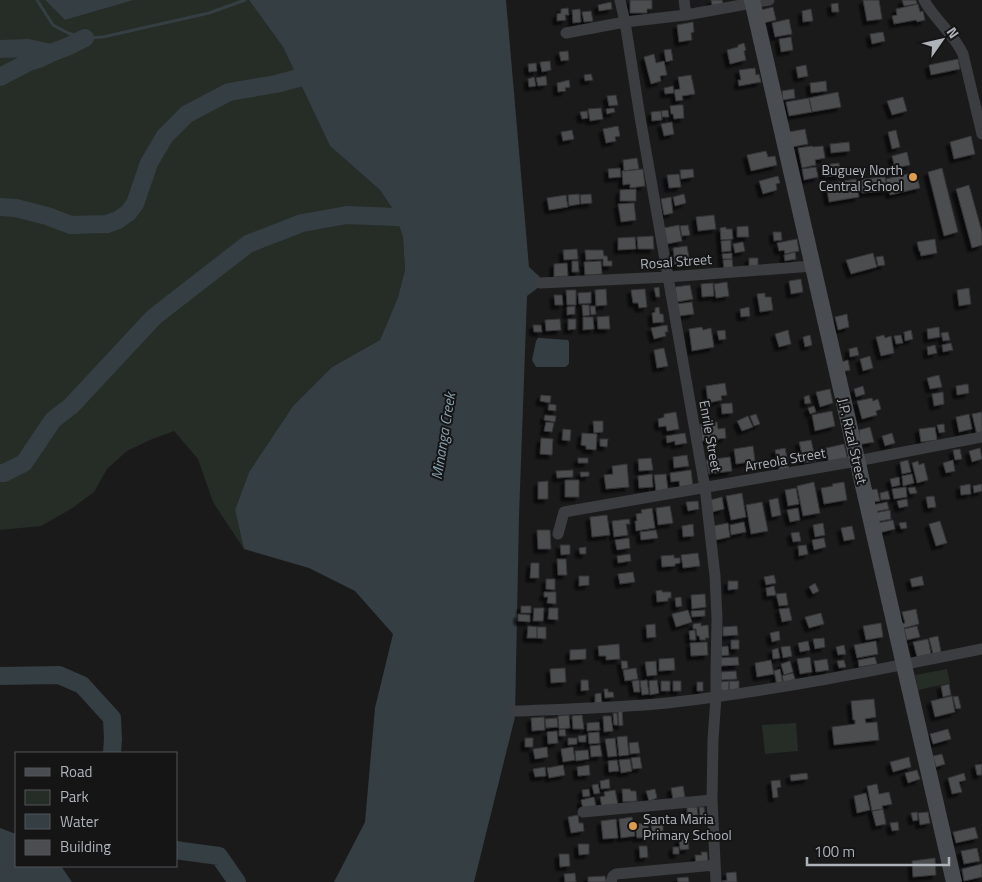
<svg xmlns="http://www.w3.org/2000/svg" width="982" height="882" font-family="'Titillium Web',sans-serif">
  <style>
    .green { fill: #262d26 }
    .water { fill: #353e43 }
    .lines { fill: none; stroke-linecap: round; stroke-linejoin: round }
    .stream { stroke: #353e43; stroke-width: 3 }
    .river { stroke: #353e43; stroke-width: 18 }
    .building { fill: #4c4d50; stroke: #343437; filter: url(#shadow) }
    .street { stroke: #3b3d40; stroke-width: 11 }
    .secondary { stroke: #494c50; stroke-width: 16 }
    .poi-dot { fill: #df9b4e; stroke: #151516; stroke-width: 2 }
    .labels { text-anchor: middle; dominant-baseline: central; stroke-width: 4; stroke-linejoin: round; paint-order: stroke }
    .poi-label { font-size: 14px; fill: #aeb3ba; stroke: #151516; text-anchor: end }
    .street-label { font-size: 14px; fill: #aeb3ba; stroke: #151516 }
    .water-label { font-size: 15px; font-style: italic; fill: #89a3b0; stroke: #151516 }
  </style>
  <defs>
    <filter id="shadow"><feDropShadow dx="-4" dy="4" stdDeviation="1" flood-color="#0009"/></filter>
  </defs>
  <rect width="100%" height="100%" fill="#1a1a1b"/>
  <!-- green -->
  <path class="green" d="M 0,0 L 45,0 L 65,20 L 134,0 L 249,0 L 283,47 L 330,146 L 380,190 L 394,211 L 403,237 L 405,270 L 398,297 L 380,340 L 332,367 L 293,406 L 249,472 L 235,510 L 244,549 L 213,502 L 198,459 L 174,431 L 150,440 L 127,451 L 107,469 L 94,492 L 71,509 L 41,526 L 0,530 Z
    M 947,669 L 950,683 L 918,690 L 915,675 Z
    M 796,723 L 798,751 L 765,754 L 762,725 Z"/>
  <!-- water -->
  <path class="water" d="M 45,0 L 134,0 L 65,20 Z
    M 249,0 L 506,0 L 529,267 L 540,277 L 539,287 L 527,296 L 519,516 L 515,717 L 474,882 L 334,882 L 365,822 L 375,708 L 393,634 L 355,591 L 309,568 L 244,549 L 235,510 L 249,472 L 293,406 L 332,367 L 380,340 L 398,297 L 405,270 L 403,237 L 394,211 L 380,190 L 330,146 L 283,47 Z
    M 538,338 L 541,338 L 568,340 L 569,342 L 569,363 L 568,365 L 565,367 L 536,367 L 532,360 L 536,341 Z
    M 0,828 L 16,834 L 16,866 L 61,866 L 72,882 L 0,882 Z"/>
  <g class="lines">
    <!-- stream -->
    <path class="stream" d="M 37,0 L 53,25 L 68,33 L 85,38 L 103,37 L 209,13 L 245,0"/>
    <!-- river -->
    <path class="river" d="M 0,49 L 28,48 L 51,53 L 69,46 L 85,38
      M 0,77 L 29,62 L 39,59 L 51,53
      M 0,207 L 16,208 L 47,216 L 71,225 L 107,224 L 118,220 L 128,213 L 135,204 L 149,163 L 165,136 L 187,114 L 229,92 L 276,84 L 321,72
      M 0,473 L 4,473 L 24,463 L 53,420 L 71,406 L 154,317 L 248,244 L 302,223 L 347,215 L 419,218
      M 0,676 L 59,675 L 82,685 L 112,718 L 113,739 L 112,753
      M 176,850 L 182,851 L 219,856 L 237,882"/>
  </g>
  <!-- building -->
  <path class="building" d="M 630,0 L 652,0 L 652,9 L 647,9 L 647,13 L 630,13 Z
    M 711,0 L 722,0 L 724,6 L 713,9 Z
    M 863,0 L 879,0 L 882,19 L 867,21 Z
    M 902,0 L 916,0 L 917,4 L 904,6 Z
    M 611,2 L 612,9 L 599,11 L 598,5 Z
    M 838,3 L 839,12 L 832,12 L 831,4 Z
    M 918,4 L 920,12 L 923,11 L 925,20 L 917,22 L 916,20 L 894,24 L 892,16 L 897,15 L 896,9 Z
    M 773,7 L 776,20 L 764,23 L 761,10 Z
    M 568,8 L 569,15 L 565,15 L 566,20 L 557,21 L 557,14 L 561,13 L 561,9 Z
    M 580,9 L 581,22 L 573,23 L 572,10 Z
    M 811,9 L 813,21 L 803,22 L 802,11 Z
    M 591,11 L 593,21 L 584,22 L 582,12 Z
    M 789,19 L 792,34 L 775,37 L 772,23 Z
    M 693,22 L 694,32 L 691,33 L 692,40 L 679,42 L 677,25 Z
    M 883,32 L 885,41 L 872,44 L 870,34 Z
    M 791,37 L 793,50 L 781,52 L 779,39 Z
    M 744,43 L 746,50 L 744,51 L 746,60 L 730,64 L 727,50 L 738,47 L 738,45 Z
    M 671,49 L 673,60 L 666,62 L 664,50 Z
    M 568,51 L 569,60 L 561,61 L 559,52 Z
    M 654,54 L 656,63 L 664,61 L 667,75 L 660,76 L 661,81 L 651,84 L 644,57 Z
    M 958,59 L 960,69 L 931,75 L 929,65 Z
    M 550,61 L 551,70 L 542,72 L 540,62 Z
    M 536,63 L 537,71 L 529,72 L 528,64 Z
    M 806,65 L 808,76 L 798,78 L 796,67 Z
    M 755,68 L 756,75 L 759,74 L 761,82 L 739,86 L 738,80 L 741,80 L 739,70 Z
    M 591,74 L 593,80 L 585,81 L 584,75 Z
    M 691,75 L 695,94 L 682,96 L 683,100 L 676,101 L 674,90 L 680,89 L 678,77 Z
    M 546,76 L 547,85 L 538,86 L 536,78 Z
    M 534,77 L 536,86 L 529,87 L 528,79 Z
    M 569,80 L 570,87 L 565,88 L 566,91 L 558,92 L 557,83 Z
    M 826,81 L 827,91 L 811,93 L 810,83 Z
    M 673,86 L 674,93 L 665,94 L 664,88 Z
    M 794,89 L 795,98 L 783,100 L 782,91 Z
    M 838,92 L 841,107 L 812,112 L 809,98 Z
    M 616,95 L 618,105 L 609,106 L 607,96 Z
    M 903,97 L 907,111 L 892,115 L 887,101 Z
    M 809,98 L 812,112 L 789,116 L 786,102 Z
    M 678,105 L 683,105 L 684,118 L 674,119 L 673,114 L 671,114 L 670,106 Z
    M 601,108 L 603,119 L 590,121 L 588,109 Z
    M 614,108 L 615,112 L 607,114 L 606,109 Z
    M 668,110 L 669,117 L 662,117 L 661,111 Z
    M 587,111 L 588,118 L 582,119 L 580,112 Z
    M 661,111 L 662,120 L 652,121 L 651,112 Z
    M 672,122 L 674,134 L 664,136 L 661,124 Z
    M 618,126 L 620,136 L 615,137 L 616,141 L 606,143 L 603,129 Z
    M 805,129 L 808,144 L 792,147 L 789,132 Z
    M 572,130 L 574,139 L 563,141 L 561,132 Z
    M 896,130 L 900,147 L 892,149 L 888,132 Z
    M 971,136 L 975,154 L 954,159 L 950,142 Z
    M 849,142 L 850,151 L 831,153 L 830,144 Z
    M 812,146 L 813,147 L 823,146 L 825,158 L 815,160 L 816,165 L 802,168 L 798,148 Z
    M 766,151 L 768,157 L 775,156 L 777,165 L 751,171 L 747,155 Z
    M 907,152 L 910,165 L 895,168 L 892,156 Z
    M 637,158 L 639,169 L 624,171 L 623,160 Z
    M 839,163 L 840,175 L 825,177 L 823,165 Z
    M 816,167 L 818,177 L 804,180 L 802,169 Z
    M 620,168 L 621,177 L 609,178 L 608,169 Z
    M 942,168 L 958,232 L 944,236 L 928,172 Z
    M 643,169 L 645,186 L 630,188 L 630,184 L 623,185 L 622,171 Z
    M 693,169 L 694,177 L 681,179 L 680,170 Z
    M 916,172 L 920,188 L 890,195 L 886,179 Z
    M 679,174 L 681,187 L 669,188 L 667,175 Z
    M 778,176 L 780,183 L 776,184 L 777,190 L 763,194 L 759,181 Z
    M 885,177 L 887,191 L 862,193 L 861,179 Z
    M 856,179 L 859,197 L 829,202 L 826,184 Z
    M 969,185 L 982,232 L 982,245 L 972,248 L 956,189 Z
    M 636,189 L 636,201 L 620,201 L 620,190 Z
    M 579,194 L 580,204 L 569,206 L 568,195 Z
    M 591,194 L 592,203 L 581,204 L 580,195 Z
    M 684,194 L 686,203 L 675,206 L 673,197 Z
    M 566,195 L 568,207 L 549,210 L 547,198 Z
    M 671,197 L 673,213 L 664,215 L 661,199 Z
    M 634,203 L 636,220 L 621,222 L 618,204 Z
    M 714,215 L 716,229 L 698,231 L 696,217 Z
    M 679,225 L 682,241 L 667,244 L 664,228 Z
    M 688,225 L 690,235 L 682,236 L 680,226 Z
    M 748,226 L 749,237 L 737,237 L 737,227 Z
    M 726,227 L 726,229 L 732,229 L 733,239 L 721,240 L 720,228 Z
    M 773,232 L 781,232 L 782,240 L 774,241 Z
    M 653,236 L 654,249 L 638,249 L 637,237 Z
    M 635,237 L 636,249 L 618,250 L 618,238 Z
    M 797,239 L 799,251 L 785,254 L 784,250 L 779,251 L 777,243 Z
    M 935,239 L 937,253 L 921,256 L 920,251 L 919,251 L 917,242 Z
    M 731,240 L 731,251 L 722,252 L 721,241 Z
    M 743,242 L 745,251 L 735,253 L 733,244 Z
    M 687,246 L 690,263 L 675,265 L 673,248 Z
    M 577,249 L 578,259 L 564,260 L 563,250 Z
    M 585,250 L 603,250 L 604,256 L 607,256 L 608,261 L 612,261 L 612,266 L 603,266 L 603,259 L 586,260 Z
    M 795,252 L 796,259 L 785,261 L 784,255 Z
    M 732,253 L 732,259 L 723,259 L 722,254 Z
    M 873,253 L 877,267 L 851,274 L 846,260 Z
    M 883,256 L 885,265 L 878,266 L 876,257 Z
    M 749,258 L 758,258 L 758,270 L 749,270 Z
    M 732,259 L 733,268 L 724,269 L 723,260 Z
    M 572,261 L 578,261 L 579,272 L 572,272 Z
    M 601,261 L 602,274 L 585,275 L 584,262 Z
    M 567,263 L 568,276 L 554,277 L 554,264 Z
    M 801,279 L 803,292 L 791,294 L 789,281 Z
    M 727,282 L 729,296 L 716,298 L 714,284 Z
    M 713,283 L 714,296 L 702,297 L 701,284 Z
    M 690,285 L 693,299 L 677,302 L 675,287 Z
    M 659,287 L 660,297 L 656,297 L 654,288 Z
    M 969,288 L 971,304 L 959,306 L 957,290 Z
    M 606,289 L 607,305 L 596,306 L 595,290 Z
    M 645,289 L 647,307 L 639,308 L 638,303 L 633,303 L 631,290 Z
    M 566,290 L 576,290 L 576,305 L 567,305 Z
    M 591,292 L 591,303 L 579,304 L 578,293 Z
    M 765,293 L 765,297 L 771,297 L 773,310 L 760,312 L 757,294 Z
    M 554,295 L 562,295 L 563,305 L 555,305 Z
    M 692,302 L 694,314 L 679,316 L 677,304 Z
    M 582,305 L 589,305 L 590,315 L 583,316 Z
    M 575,306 L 575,314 L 567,315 L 567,307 Z
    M 590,306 L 595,306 L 596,314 L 591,315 Z
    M 659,307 L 660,314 L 663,314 L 664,322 L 653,323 L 652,313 L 655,312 L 655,308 Z
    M 749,307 L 750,316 L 741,317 L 740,309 Z
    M 847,314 L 849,327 L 838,330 L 835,317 Z
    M 609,316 L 610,329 L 598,329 L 597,317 Z
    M 583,317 L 593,317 L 594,329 L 583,330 Z
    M 560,319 L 561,330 L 546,331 L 545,320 Z
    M 568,319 L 576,319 L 576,329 L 568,330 Z
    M 533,325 L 541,325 L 542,332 L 534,332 Z
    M 667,325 L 668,332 L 665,332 L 666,336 L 654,339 L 651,328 Z
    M 702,327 L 703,330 L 711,328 L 714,347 L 692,351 L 689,329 Z
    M 939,327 L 940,337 L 928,339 L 927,329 Z
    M 725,330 L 726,339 L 719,340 L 717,331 Z
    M 788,330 L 791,344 L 779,347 L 775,334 Z
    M 911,330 L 913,339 L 905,341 L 904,332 Z
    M 948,332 L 950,340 L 943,341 L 941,333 Z
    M 810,335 L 812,345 L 805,347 L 803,337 Z
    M 884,335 L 885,338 L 891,336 L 894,353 L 881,356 L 876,337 Z
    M 901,335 L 903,343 L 896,344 L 894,336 Z
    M 951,343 L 953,350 L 943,352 L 942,345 Z
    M 935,345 L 937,353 L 928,355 L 927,347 Z
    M 857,347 L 859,355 L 850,357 L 849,349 Z
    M 664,348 L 668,366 L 657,368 L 654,350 Z
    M 870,356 L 873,368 L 863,371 L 860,359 Z
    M 848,360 L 850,370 L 841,372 L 839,363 Z
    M 939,375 L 942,387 L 930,389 L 927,378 Z
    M 725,383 L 727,395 L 721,396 L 722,400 L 708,403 L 706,386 Z
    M 968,384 L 969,393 L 957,395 L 956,386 Z
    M 863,386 L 865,394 L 856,397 L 854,389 Z
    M 830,389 L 833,403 L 820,407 L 816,392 Z
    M 943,392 L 944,404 L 934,406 L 932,394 Z
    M 541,395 L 551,396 L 550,403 L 540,401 Z
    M 809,395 L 811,403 L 805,404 L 804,397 Z
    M 872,398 L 873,401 L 878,399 L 881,409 L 876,411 L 877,415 L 862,419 L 857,401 Z
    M 732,403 L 733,413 L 722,414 L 721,404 Z
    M 549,404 L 556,405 L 556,411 L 548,410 Z
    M 814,406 L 816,412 L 810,414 L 808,408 Z
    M 832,411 L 835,426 L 815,431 L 812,415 Z
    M 676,412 L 679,429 L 667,431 L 666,426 L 659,427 L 658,419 L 664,417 L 664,414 Z
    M 982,412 L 982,434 L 977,435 L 972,414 Z
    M 756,414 L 760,424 L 754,426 L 750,416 Z
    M 969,414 L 972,429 L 959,432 L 956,417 Z
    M 545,415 L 556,416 L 555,422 L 544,420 Z
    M 748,416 L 753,427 L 742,431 L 737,421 Z
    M 593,421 L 603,421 L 603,432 L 594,433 Z
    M 546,422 L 554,423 L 552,432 L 544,431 Z
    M 717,422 L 718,429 L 725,428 L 726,438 L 702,441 L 700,424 Z
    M 944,424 L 945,432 L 939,433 L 937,425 Z
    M 870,427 L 874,442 L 857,445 L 860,438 L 859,430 Z
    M 935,427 L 937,440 L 921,442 L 919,429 Z
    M 563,429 L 571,430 L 570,441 L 562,440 Z
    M 582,433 L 597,434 L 596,450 L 586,449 L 586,446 L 581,445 Z
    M 685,433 L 687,443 L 675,445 L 675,441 L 667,443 L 666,436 Z
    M 892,433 L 895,443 L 885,446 L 882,436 Z
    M 541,438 L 553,439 L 552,455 L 540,454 Z
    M 600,439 L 608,439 L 607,447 L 600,446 Z
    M 811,440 L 816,461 L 804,463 L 799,442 Z
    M 844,444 L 848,460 L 829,464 L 826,448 Z
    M 753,446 L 755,461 L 736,464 L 734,449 Z
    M 785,448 L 790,472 L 780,474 L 775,450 Z
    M 980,448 L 982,459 L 972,462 L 969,451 Z
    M 960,449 L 962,459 L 955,460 L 953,450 Z
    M 687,455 L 689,466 L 674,468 L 673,457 Z
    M 730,457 L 732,471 L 709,474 L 706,460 Z
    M 578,458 L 588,458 L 588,463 L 578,463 Z
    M 651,458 L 653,470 L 639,471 L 638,459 Z
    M 908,460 L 911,472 L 902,474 L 900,462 Z
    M 953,460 L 955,471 L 946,473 L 943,463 Z
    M 918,461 L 919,465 L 924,463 L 928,480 L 917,483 L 912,463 Z
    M 627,464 L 629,487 L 606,489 L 604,475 L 613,474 L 612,466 Z
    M 573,470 L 573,477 L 557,478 L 556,471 Z
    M 691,470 L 693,488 L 680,489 L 679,481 L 671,482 L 670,473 Z
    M 580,472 L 589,472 L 589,476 L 581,477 Z
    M 652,474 L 653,487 L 639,488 L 638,476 Z
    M 666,474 L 668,490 L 656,491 L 654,475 Z
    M 912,474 L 914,483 L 903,486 L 902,476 Z
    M 899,477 L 900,485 L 892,487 L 890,479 Z
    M 565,480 L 579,480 L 579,497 L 565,497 Z
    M 548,481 L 548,499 L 538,499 L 538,482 Z
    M 814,482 L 820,513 L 803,516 L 797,486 Z
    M 844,482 L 847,500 L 824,504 L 821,488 L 833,486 L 832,484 Z
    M 970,484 L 971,494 L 961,495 L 960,486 Z
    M 982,484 L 982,491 L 974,493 L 973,486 Z
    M 906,487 L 907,497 L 894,499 L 892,489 Z
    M 915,487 L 917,493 L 910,494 L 908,488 Z
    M 796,488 L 799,504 L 788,506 L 785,490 Z
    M 877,489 L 880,501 L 871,502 L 869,490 Z
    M 888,491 L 890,499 L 881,500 L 880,493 Z
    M 742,493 L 746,517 L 731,520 L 726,496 Z
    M 934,496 L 936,507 L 928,508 L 926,497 Z
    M 722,497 L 724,509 L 712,512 L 710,500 Z
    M 778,498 L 781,515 L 772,517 L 769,500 Z
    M 907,499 L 908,506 L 899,508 L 897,501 Z
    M 698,501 L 699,509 L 688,511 L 686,502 Z
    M 762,502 L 768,531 L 751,534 L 746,505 Z
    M 887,502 L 889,509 L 874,512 L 873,505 Z
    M 670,506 L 673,523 L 658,525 L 656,508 Z
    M 652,508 L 655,528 L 636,531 L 635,521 L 637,521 L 636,514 L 642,513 L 641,510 Z
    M 798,508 L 800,520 L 790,522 L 787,510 Z
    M 890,510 L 891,519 L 876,522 L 874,513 Z
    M 607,515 L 610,535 L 592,537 L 590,517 Z
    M 629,519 L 630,524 L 626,524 L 628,535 L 614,537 L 612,521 Z
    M 893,520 L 895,529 L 879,533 L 877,523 Z
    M 940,521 L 947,543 L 936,546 L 929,524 Z
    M 744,522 L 746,532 L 731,535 L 730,525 Z
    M 906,522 L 907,528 L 901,529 L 899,523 Z
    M 728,523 L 730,537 L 716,540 L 713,526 Z
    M 823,523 L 825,535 L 815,537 L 813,525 Z
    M 693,524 L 694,536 L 683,537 L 682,526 Z
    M 852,526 L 855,539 L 844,541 L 841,528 Z
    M 537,530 L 550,530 L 551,549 L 538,549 Z
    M 656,530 L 658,538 L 641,540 L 640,532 Z
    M 799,532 L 801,541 L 793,542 L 791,533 Z
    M 629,538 L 630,548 L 617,550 L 615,540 Z
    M 824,538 L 826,547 L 814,550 L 812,540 Z
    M 560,545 L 570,545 L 570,554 L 561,555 Z
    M 806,545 L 808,554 L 799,556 L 798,546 Z
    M 586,547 L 586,554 L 580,554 L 579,548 Z
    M 698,553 L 700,566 L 683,568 L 681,555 Z
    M 630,554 L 631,561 L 618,563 L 617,556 Z
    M 674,555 L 674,558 L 680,558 L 680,563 L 675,564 L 675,566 L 662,567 L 661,556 Z
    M 557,559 L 566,559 L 567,575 L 558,575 Z
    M 531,563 L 539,563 L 539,578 L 530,578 Z
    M 633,572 L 635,582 L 620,584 L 618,574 Z
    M 774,575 L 776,583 L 766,585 L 764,577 Z
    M 579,576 L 589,576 L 589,585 L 579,586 Z
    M 922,576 L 924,585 L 912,587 L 910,579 Z
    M 546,579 L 555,579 L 555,590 L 546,589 Z
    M 728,581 L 738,581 L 738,589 L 728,590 Z
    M 815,583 L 819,591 L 813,594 L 809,587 Z
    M 774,586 L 776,595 L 767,596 L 766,588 Z
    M 662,590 L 662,592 L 671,592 L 671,598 L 668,598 L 668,601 L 657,602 L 656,591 Z
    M 544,592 L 556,592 L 556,604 L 547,603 L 548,597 L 544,597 Z
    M 786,593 L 788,605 L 779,606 L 776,594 Z
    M 705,594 L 706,607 L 692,609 L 691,595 Z
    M 681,597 L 682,606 L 676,607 L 675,598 Z
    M 521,606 L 531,606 L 531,613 L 521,613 Z
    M 534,608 L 544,608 L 543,621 L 533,621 Z
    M 549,608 L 558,608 L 558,620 L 548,619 Z
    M 789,608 L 792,620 L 782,622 L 779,609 Z
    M 916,609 L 919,624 L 900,629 L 899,624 L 905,623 L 902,612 Z
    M 688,610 L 692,622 L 676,627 L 672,614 Z
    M 705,610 L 705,616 L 692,617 L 691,611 Z
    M 821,613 L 824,624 L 809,628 L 805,617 Z
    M 518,614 L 530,615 L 530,622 L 518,621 Z
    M 701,623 L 701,626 L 708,625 L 709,638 L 705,638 L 706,640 L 700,640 L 699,636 L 697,636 L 696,629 L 693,629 L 693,624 Z
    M 881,623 L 883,637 L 866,640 L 863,626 Z
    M 655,624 L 656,637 L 647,638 L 646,625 Z
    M 528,626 L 537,627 L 537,638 L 527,638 Z
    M 737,626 L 738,635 L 723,636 L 723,627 Z
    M 917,626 L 920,637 L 907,640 L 904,629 Z
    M 537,627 L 546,627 L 546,639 L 537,638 Z
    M 695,630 L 696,640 L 690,640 L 689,631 Z
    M 779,631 L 780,640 L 772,642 L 770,633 Z
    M 938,636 L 941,652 L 933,654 L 929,638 Z
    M 824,638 L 825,647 L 815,649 L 813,639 Z
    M 928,639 L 931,654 L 917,657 L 913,642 Z
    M 731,640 L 739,640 L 739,649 L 731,649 Z
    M 808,641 L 810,650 L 800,652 L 798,643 Z
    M 876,641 L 878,654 L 857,658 L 854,645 Z
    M 707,642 L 708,655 L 691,656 L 690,643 Z
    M 619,644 L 620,659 L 606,660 L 606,656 L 599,656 L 598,646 Z
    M 844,645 L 846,654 L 838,655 L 836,647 Z
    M 728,646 L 729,655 L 720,656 L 720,647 Z
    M 790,646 L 792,656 L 783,658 L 781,647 Z
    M 778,648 L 780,658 L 773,659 L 772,650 Z
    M 586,649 L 586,659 L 570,660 L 570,650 Z
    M 738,657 L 739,665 L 720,666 L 719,658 Z
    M 810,657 L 812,672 L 800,674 L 797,659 Z
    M 875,657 L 877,664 L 859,667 L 858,660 Z
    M 674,658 L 675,670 L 659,671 L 659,659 Z
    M 827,659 L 829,670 L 816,672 L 814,661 Z
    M 771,660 L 774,674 L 757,677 L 755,663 Z
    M 844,660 L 846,667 L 839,668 L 837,661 Z
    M 621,661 L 627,661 L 628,668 L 622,669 Z
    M 656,661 L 657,675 L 647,676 L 645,662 Z
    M 790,661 L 793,672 L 784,675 L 781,664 Z
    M 565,668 L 566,682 L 551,683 L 550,669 Z
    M 636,668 L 638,679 L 625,681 L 623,670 Z
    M 780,669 L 783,684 L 777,685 L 774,671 Z
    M 736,671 L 737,679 L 721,680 L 721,672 Z
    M 793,673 L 795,679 L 784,683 L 782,676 Z
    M 581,680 L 588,680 L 589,690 L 581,691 Z
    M 639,680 L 640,692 L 634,692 L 632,681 Z
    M 647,680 L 649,694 L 642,695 L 640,681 Z
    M 657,680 L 659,693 L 650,695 L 649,681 Z
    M 661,681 L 670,681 L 670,691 L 661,691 Z
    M 673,681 L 681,681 L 681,691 L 673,691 Z
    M 729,681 L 739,681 L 739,690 L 729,690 Z
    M 729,681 L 729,690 L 721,691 L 720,682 Z
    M 697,682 L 703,682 L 703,691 L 697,691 Z
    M 949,684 L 951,695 L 943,697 L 941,686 Z
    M 604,689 L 608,689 L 608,692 L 613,692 L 614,697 L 605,698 Z
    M 601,693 L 602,705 L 595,705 L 595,694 Z
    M 952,696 L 955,712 L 935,717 L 931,701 Z
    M 958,696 L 961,708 L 956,709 L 953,697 Z
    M 874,699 L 876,717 L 865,719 L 866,723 L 877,722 L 879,740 L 834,745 L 832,727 L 855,724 L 855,720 L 853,720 L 851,701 Z
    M 622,711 L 623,725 L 619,726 L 618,712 Z
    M 613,713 L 617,713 L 618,725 L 614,725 Z
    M 569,715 L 570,728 L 559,729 L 558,716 Z
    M 582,715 L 584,729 L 573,729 L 572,716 Z
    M 603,716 L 611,716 L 613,731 L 604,732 Z
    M 544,717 L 545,730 L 532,731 L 531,718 Z
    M 557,718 L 558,727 L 546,728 L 545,719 Z
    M 599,722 L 600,730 L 587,731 L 587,723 Z
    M 565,729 L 566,736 L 559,736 L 559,730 Z
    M 948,729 L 951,739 L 933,744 L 930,734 Z
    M 557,731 L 558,743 L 548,744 L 547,732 Z
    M 599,732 L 600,743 L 589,744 L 588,733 Z
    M 586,735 L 586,742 L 579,742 L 578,736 Z
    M 627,736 L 629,755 L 619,756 L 617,737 Z
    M 525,738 L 533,738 L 533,747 L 525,747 Z
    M 568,738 L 577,738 L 577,744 L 568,745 Z
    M 615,738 L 617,756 L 608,757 L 605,739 Z
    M 638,742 L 640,753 L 630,754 L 629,743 Z
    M 600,745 L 602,756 L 591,757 L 590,746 Z
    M 547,747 L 548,757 L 535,759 L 533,749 Z
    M 573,747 L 575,760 L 563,762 L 561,749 Z
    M 588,750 L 589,759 L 576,761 L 575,751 Z
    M 942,754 L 945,764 L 936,767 L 933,756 Z
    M 640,757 L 642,768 L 633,769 L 631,758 Z
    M 909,757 L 911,767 L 893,772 L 890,762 Z
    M 630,759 L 632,771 L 621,773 L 619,760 Z
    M 617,760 L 619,771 L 609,772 L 608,761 Z
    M 982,764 L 982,775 L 977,775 L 975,765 Z
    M 563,765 L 565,775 L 549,778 L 547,768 Z
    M 589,765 L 590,775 L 578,776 L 577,767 Z
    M 545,767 L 546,776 L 535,777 L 533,769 Z
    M 917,770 L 920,779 L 908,783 L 905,773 Z
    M 807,773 L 808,779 L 791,781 L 790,775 Z
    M 964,773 L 966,780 L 959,782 L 962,792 L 952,794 L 948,778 Z
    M 609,779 L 610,788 L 601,789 L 600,781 Z
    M 780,780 L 781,787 L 777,788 L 778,797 L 773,798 L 771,781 Z
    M 598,784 L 600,793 L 594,794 L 592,785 Z
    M 877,784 L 879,794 L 889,792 L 892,804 L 882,806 L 883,809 L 872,811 L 867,786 Z
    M 683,786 L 685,797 L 673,799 L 671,788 Z
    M 589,789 L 590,796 L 583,797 L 582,790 Z
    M 622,789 L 630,789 L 631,791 L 636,791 L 637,801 L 623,802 Z
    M 655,789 L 657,798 L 649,801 L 646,791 Z
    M 615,790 L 618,805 L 602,807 L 600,797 L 605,796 L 604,792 Z
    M 866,793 L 870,810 L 857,813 L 854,796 Z
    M 594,797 L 596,807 L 583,809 L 581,800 Z
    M 687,807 L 697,807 L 698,815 L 687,816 Z
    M 699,807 L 704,807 L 705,816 L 700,816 Z
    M 883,809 L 886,824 L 876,826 L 872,811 Z
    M 917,812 L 918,820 L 913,821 L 911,813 Z
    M 928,812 L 930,823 L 920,825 L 918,813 Z
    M 578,815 L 579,823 L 583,823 L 584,831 L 571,833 L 568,817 Z
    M 632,817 L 635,836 L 621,838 L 619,819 Z
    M 616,819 L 618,838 L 603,839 L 601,821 Z
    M 898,822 L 899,830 L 892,831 L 890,823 Z
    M 648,823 L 649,837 L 637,838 L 635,824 Z
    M 651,824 L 663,824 L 663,831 L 652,832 Z
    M 975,827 L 978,838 L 956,843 L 953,832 Z
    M 679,839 L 688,839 L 689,849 L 680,850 Z
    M 578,844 L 589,844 L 589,854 L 579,855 Z
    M 639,846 L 647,846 L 648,857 L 640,858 Z
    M 673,847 L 679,847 L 679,854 L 673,854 Z
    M 977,848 L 980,861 L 964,864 L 961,851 Z
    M 701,852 L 707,852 L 708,863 L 696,864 L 695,855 L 702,855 Z
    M 559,854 L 569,854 L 570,866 L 560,867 Z
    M 935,858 L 936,875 L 913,877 L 912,861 Z
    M 982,864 L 982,877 L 964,881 L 962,869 Z
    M 736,872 L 737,882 L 722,882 L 722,881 L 727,880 L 726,873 Z
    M 575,873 L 576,882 L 565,882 L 564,874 Z
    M 605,876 L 606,882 L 588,882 L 588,877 Z
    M 688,877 L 689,882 L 678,882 L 677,878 Z"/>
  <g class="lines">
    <!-- street -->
    <path class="street" d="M 620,0 L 625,22 L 640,117 L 705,488 L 715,576 L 717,619 L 716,670 L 716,697 L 713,740 L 712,800 L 716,882
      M 684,0 L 686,15
      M 924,0 C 934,19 954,34 963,54 L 982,134
      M 566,33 L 625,22 L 686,15 L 769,0
      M 540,283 L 668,277 L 813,266
      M 558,534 L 564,512 L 857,461 L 982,437
      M 515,711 C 566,709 617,708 667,703 C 773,691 878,670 982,649
      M 583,812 L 712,800
      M 611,882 L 613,876 L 616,874 L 715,865"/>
    <!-- secondary -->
    <path class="secondary" d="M 752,0 L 904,665 L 954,882"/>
  </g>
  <!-- markers -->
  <g class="poi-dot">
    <circle cx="913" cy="177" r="5"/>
    <circle cx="633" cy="826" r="5"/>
  </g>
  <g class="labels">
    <!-- poi labels -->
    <g class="poi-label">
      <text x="903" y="169">Buguey North<tspan x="903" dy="16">Central School</tspan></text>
      <text x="643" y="818" text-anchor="start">Santa Maria<tspan x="643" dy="16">Primary School</tspan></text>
    </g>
    <!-- street labels -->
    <g class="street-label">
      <text transform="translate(676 261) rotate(-4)">Rosal Street</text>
      <text transform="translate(711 436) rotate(80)">Enrile Street</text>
      <text transform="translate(853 441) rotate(77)">J.P. Rizal Street</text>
      <text transform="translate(785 459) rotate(-10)">Arreola Street</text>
    </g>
    <!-- water labels -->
    <g class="water-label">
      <text transform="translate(443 436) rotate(-81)">Minanga Creek</text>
    </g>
  </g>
  <!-- legend -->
  <rect x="15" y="752" width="162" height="115" fill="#151516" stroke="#525458"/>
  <rect x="25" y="768" width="25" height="8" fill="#494c50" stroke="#525458"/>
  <text x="60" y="777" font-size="15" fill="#aeb3ba">Road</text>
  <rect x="25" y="790" width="25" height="15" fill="#262d26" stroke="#525458"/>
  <text x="60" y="802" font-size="15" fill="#aeb3ba">Park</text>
  <rect x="25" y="814" width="25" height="15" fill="#353e43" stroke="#525458"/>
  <text x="60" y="827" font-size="15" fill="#aeb3ba">Water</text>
  <rect x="25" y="840" width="25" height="15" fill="#4c4d50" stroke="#525458"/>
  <text x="60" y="852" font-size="15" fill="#aeb3ba">Building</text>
  <!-- north arrow -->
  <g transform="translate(942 40) rotate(56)" stroke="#151516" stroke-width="4" paint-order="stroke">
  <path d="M0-4L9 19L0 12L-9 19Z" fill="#aeb3ba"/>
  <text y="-8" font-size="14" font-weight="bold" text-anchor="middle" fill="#aeb3ba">N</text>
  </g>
  <!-- scale -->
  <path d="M807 857v8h142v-8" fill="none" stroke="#aeb3ba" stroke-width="2.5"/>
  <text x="814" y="857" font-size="15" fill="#aeb3ba" stroke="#151516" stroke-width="4" paint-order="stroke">100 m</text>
</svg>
